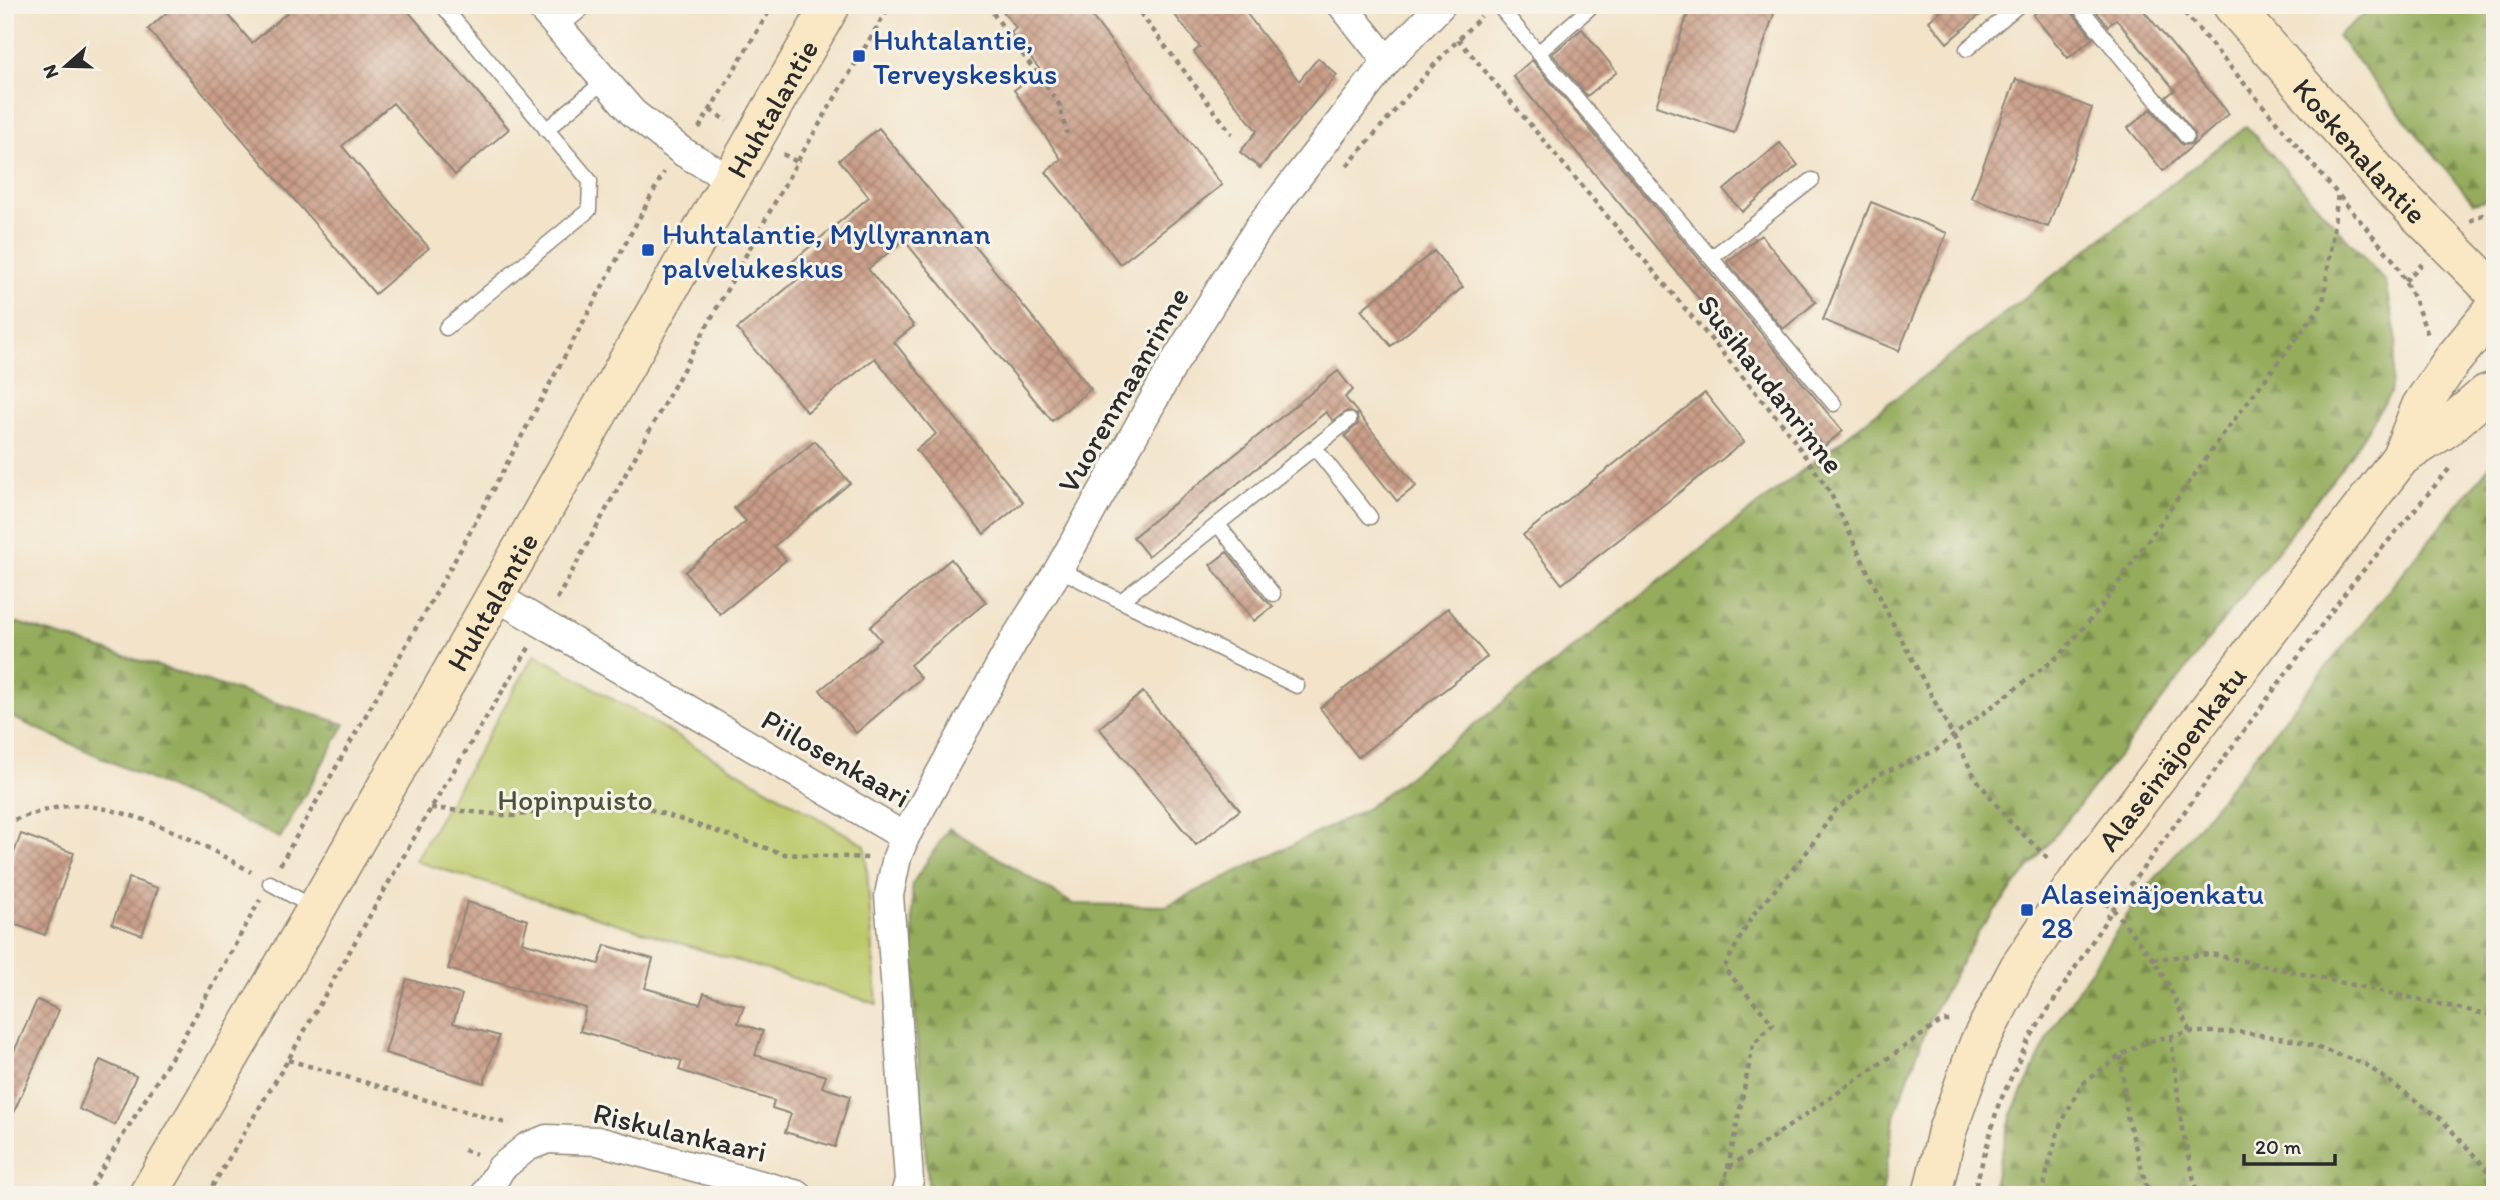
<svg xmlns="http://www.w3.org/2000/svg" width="2500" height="1200" font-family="Itim,sans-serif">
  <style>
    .forest { fill: url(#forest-firs); stroke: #606c44; stroke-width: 2 }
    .park { fill: #bbc768; stroke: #73794a; stroke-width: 2 }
    .building { fill: url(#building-cross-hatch) }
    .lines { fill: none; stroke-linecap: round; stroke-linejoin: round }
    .lane-casing { stroke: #8e877a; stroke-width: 17 }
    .street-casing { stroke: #8e877a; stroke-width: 31 }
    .secondary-casing { stroke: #8e877a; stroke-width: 41 }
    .path { stroke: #8e877a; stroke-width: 4.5; stroke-dasharray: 5 5; stroke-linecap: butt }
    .lane { stroke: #fff; stroke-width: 14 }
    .street { stroke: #fff; stroke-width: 28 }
    .secondary { stroke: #fae7c3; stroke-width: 38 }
    .transit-dot { fill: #1a4fb4; stroke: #f7f3e8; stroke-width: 2.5 }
    .labels { text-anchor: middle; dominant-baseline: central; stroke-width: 6; stroke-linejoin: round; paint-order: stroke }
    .transit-label { font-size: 30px; fill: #164399; stroke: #f7f3e8; text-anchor: start }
    .street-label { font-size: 30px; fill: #2b2b2b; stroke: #f7f3e8 }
    .park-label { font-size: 30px; fill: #4f523a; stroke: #f7f3e8 }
  </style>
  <defs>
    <pattern id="forest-firs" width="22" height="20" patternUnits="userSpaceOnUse" patternTransform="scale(1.75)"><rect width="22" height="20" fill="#94ac5c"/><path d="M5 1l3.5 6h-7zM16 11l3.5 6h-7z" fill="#798c4c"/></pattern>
    <pattern id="building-cross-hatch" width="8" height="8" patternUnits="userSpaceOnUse" patternTransform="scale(1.75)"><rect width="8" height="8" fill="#ca9e88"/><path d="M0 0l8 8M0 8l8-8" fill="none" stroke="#a4816f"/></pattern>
  </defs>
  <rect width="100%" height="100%" fill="#f7f3e8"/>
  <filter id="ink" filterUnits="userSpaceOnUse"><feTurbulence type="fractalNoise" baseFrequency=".0143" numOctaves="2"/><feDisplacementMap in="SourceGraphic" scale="14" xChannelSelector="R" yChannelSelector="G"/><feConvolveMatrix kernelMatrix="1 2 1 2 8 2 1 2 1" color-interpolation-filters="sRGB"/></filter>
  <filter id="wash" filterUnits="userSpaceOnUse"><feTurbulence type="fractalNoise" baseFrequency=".00686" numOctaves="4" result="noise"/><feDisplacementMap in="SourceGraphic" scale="28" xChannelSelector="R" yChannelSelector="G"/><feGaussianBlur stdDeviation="1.57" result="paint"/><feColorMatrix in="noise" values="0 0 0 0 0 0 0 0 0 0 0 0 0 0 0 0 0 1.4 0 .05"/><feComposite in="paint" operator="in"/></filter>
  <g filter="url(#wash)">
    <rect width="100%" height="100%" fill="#f2e3c9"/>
    <!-- forest -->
    <path class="forest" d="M 2375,5 L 2495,5 L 2495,198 L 2473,203 L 2337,36 Z
      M 2246,126 L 2386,282 L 2397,341 L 2390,394 L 2351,455 L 2133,738 L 1980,929 L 1931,1016 L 1895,1113 L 1882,1195 L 929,1195 L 914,1006 L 912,884 L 949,828 L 1073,904 L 1166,906 L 1366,809 Z
      M 2495,459 L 2495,1195 L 1990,1195 L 2012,1114 L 2054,1026 L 2133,906 Z
      M 5,619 L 345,724 L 280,838 L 5,714 Z"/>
    <!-- park -->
    <path class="park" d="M 535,654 L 865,845 L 877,1004 L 415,861 Z"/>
    <g id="blocks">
      <!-- building -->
      <path class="building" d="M 175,5 L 220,5 L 252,43 L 296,5 L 403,5 L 509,129 L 455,175 L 393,103 L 342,146 L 429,248 L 375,294 L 148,29 Z
        M 998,5 L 1083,5 L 1222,185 L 1120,264 L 1046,172 L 1061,159 L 1014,90 L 1041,71 L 1011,33 L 1016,28 Z
        M 1167,5 L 1240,5 L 1299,81 L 1318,58 L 1337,75 L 1260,168 L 1240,152 L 1257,131 L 1194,52 L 1200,47 Z
        M 1691,5 L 1777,5 L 1734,133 L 1656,106 Z
        M 1947,5 L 1991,5 L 1947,43 L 1929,21 Z
        M 2045,5 L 2069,5 L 2071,11 L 2093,38 L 2068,58 L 2033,15 Z
        M 2091,5 L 2139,5 L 2229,114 L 2163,171 L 2128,128 L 2151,109 L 2182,145 L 2192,144 L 2195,134 L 2166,97 L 2175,90 L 2116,19 L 2108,26 Z
        M 1582,29 L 1617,72 L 1587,96 L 1552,54 Z
        M 1532,60 L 1843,431 L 1823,447 L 1513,76 Z
        M 2016,79 L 2092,108 L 2048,227 L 1971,198 Z
        M 879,128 L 1091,389 L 1052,421 L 904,240 L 868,269 L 914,326 L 894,342 L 1023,502 L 984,534 L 916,450 L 936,434 L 875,358 L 807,412 L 737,329 L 798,279 L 787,266 L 869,197 L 839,160 Z
        M 1780,143 L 1798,165 L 1742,212 L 1724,190 Z
        M 1871,202 L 1947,233 L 1899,351 L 1823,320 Z
        M 1761,235 L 1816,302 L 1783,329 L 1727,262 Z
        M 1434,251 L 1463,287 L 1391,346 L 1361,310 Z
        M 1338,371 L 1353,390 L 1345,397 L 1416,486 L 1397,501 L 1345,436 L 1358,424 L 1357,415 L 1347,411 L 1333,421 L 1326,412 L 1148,556 L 1133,537 Z
        M 1705,393 L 1744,442 L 1562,584 L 1523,535 Z
        M 815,441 L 850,483 L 774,546 L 786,560 L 720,614 L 685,572 L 746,521 L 734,508 Z
        M 1227,552 L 1265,600 L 1273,606 L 1254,621 L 1210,565 Z
        M 951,559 L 986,602 L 910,665 L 921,678 L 856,733 L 820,690 L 881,640 L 870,627 Z
        M 1448,608 L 1487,657 L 1358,757 L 1320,708 Z
        M 1143,692 L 1240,810 L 1196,845 L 1099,728 Z
        M 21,834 L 74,853 L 45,935 L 5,921 L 5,878 Z
        M 129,878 L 158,888 L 142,935 L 112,924 Z
        M 467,902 L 528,920 L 522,942 L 599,964 L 605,945 L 653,959 L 645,988 L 700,1004 L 704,993 L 744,1006 L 738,1023 L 763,1031 L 755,1055 L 826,1076 L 822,1087 L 850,1096 L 835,1147 L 785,1132 L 791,1114 L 772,1108 L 774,1101 L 679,1070 L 682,1061 L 580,1031 L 586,1008 L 448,969 Z
        M 407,979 L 462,995 L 453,1023 L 499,1036 L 484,1083 L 385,1053 Z
        M 37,1000 L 59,1010 L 5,1132 L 5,1072 Z
        M 100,1060 L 136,1076 L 115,1125 L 79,1109 Z"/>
    </g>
  </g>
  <g filter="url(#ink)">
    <use href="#blocks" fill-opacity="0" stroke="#8e877a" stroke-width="2"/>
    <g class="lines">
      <defs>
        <path id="lane" d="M 442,5 L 590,181 L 589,210 L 446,328
          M 1498,5 L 1834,404
          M 2078,5 L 2186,136
          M 559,28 L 587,5
          M 1967,49 L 2019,5
          M 1538,53 L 1593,5
          M 546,130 L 604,81
          M 1711,258 L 1812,180
          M 1315,448 L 1370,517
          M 1218,525 L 1273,594
          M 1059,569 L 1121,601 L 1349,420
          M 1121,601 L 1297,686
          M 270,883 L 316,909"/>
        <path id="street" d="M 539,5 L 633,113 L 683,152 L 730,179
          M 1342,5 L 1387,61
          M 494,595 L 905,837 L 897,857 L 889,895 L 909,1180 L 905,1195
          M 905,837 L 1013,642 L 1059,569 L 1173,365 L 1259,227 L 1387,61 L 1441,5
          M 485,1195 L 501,1168 L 527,1147 L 547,1139 L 598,1141 L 798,1195"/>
        <g id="secondary">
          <path id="s1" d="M 2232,5 L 2389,185 L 2495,292"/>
          <path d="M 2401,457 L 2445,429 L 2486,394 L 2495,391"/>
          <path id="s2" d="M 148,1195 C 383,803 602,401 831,5"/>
          <path id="s3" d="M 1932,1195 L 1947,1131 L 1979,1043 L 2018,969 L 2077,882 L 2401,457 L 2421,406 L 2451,362 L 2495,308"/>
        </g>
      </defs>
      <!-- lane casing -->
      <use href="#lane" class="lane-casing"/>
      <!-- street casing -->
      <use href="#street" class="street-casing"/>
      <!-- secondary casing -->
      <use href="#secondary" class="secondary-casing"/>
      <!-- path -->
      <path class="path" d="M 987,5 L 1059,104 L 1067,134
        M 1134,5 L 1232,134
        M 2178,5 L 2395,262 L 2414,299 L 2428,335
        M 1458,39 L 1784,426 L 1830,492 L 1888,614 L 1975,777 L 2009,821 L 2051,861
        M 710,110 L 727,121
        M 699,128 L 773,5
        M 783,154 L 797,162
        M 1347,166 L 1435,64 L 1481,16
        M 2470,221 L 2482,215 L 2495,215
        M 2405,281 L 2422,264
        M 557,599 L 797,162 L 890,5
        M 431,808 L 514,816 L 578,805 L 649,809 L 784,854 L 868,858
        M 5,823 C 28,815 64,802 88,806 C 143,813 204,844 251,872
        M 280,865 L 456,558 L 664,172
        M 2105,903 L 2113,909 L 2153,959 L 2166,980 L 2190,1032
        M 2153,959 L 2211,954 L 2495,1016
        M 2171,1037 L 2182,1129 L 2196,1188 L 2201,1195
        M 2121,1056 L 2127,1116 L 2149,1195
        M 288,1060 L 509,1124
        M 464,1150 L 476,1154
        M 1728,1168 L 1753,1045 L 1773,1024 L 1724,968 L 1752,916 L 1804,856 L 1835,811 L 1880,774 L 1935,751 L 1952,737 L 2061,654 L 2101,607 L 2221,437 L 2323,303 L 2338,194
        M 86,1195 L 179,1045 L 260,900
        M 207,1195 L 288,1060 L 431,808 L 530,646
        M 1720,1195 L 1728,1168 L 1942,1021 L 1951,1021
        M 1973,1195 L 1998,1106 L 2028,1041 L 2113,909 L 2351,585 L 2449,469
        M 2041,1195 L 2059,1128 L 2081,1085 L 2121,1055 L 2146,1042 L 2190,1032 L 2241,1032 L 2298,1041 L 2365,1064 L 2440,1118 L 2495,1178"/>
      <!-- lane -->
      <use href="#lane" class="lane"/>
      <!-- street -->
      <use href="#street" class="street"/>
      <!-- secondary -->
      <use href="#secondary" class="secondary"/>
    </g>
  </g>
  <!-- markers -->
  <g class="transit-dot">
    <rect x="852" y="49" width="14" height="14" rx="3.5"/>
    <rect x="641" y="243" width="14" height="14" rx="3.5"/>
    <rect x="2020" y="903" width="14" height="14" rx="3.5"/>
  </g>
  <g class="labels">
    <!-- transit labels -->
    <g class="transit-label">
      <text x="873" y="39">Huhtalantie,<tspan x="873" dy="34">Terveyskeskus</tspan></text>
      <text x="662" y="233">Huhtalantie, Myllyrannan<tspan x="662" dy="34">palvelukeskus</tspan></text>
      <text x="2041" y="893">Alaseinäjoenkatu<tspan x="2041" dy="34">28</tspan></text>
    </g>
    <!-- street labels -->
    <g class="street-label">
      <text stroke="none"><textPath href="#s2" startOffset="1253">Huhtalantie</textPath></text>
      <text stroke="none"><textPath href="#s1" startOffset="194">Koskenalantie</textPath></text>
      <text transform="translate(1771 384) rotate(52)">Susihaudanrinne</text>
      <text transform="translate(1123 390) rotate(-60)">Vuorenmaanrinne</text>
      <text stroke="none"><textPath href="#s2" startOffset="686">Huhtalantie</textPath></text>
      <text stroke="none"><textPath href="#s3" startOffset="504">Alaseinäjoenkatu</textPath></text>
      <text transform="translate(836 758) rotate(30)">Piilosenkaari</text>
      <text transform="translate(680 1132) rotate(13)">Riskulankaari</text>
    </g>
    <!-- park labels -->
    <g class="park-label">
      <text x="575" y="799">Hopinpuisto</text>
    </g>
  </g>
  <!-- margin -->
  <rect width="2500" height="1200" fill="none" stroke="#f7f3e8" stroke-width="28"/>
  <!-- north arrow -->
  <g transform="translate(66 66) rotate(250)" stroke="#f7f3e8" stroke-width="5" paint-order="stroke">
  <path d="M0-5L12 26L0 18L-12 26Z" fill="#2b2b2b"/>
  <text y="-10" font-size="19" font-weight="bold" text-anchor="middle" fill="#2b2b2b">N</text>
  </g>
  <!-- scale -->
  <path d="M2244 1154v10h91v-10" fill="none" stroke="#2b2b2b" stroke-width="3.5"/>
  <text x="2255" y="1154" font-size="21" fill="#2b2b2b" stroke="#f7f3e8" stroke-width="5" paint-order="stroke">20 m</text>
</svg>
